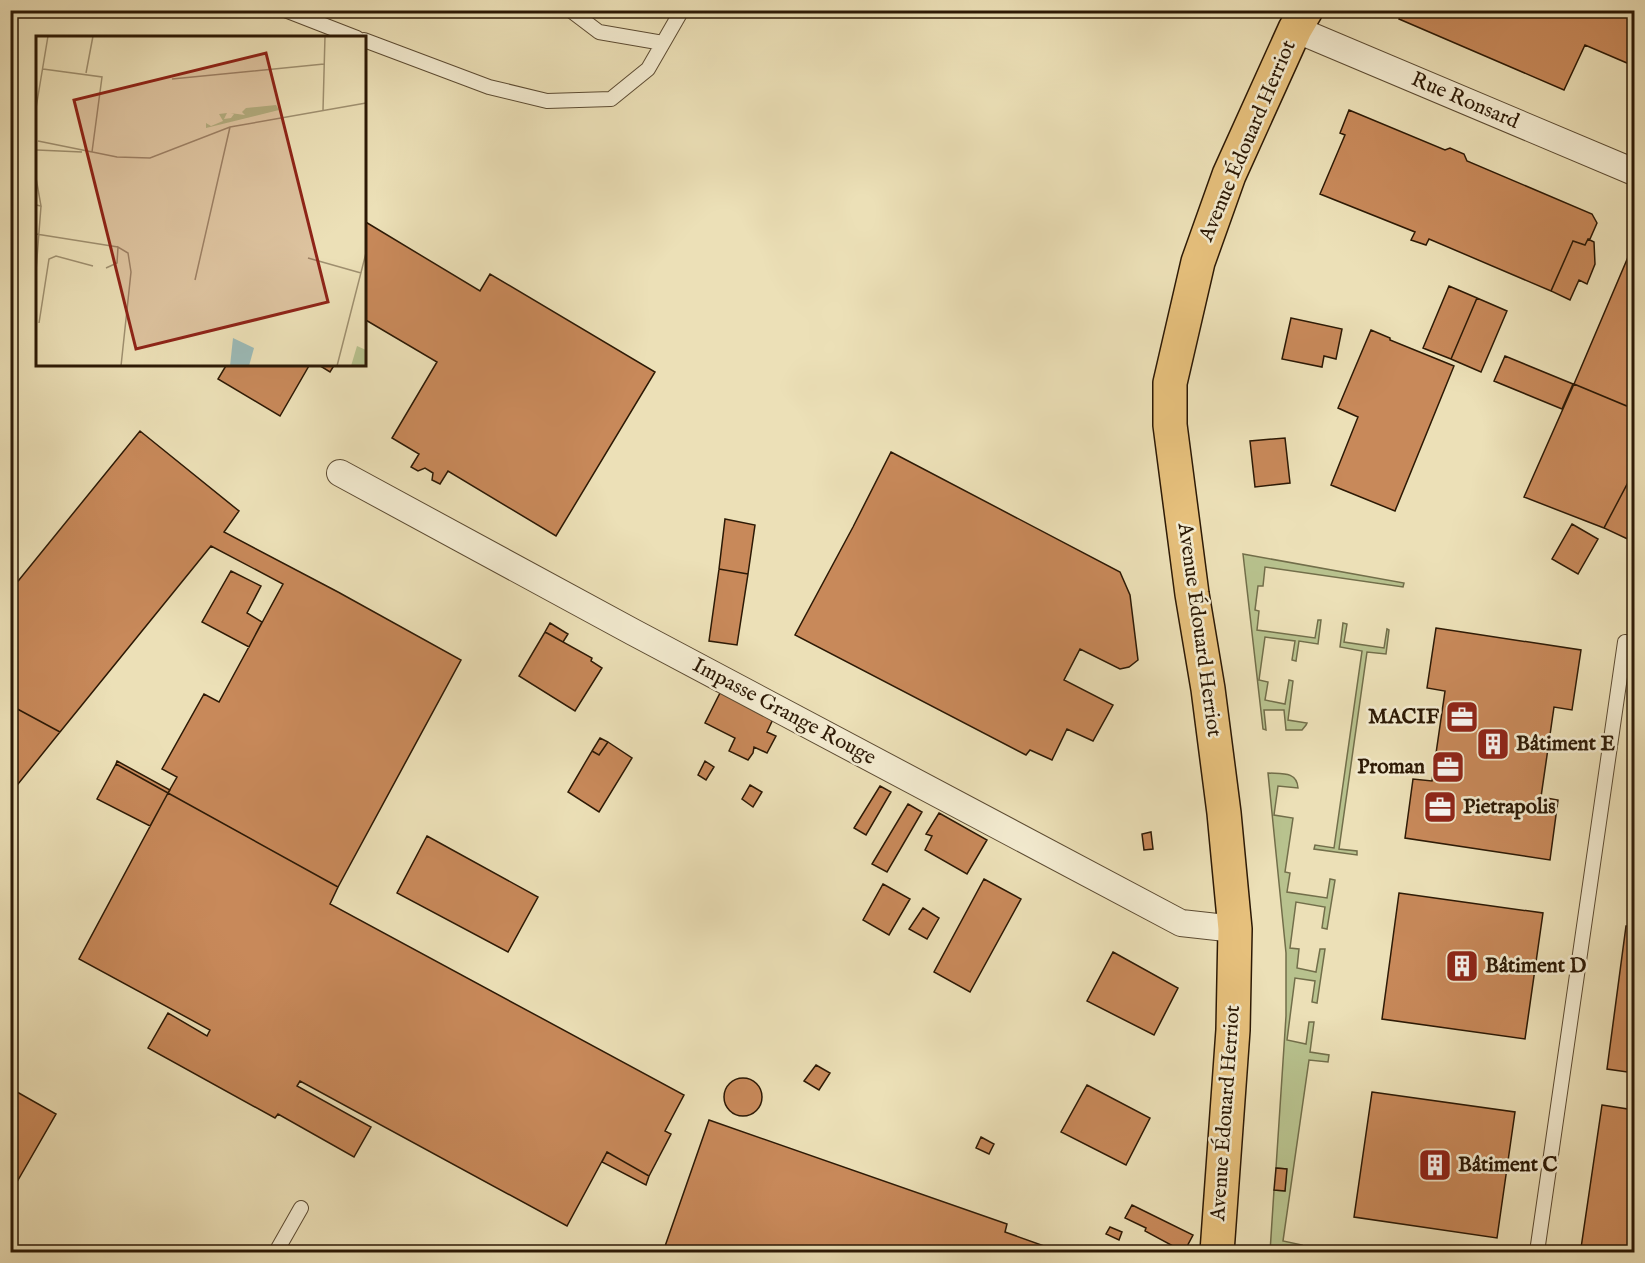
<svg xmlns="http://www.w3.org/2000/svg" width="1645" height="1263" font-family="'IM FELL English',serif">
  <style>
    .green { fill: #b8c28e; stroke: #726e4a; stroke-width: 1.5 }
    .building { fill: #c8895a; stroke: #2c1905; stroke-width: 1.5 }
    .lines { fill: none; stroke-linecap: round; stroke-linejoin: round }
    .service-casing { stroke: #5c4b32; stroke-width: 16 }
    .minor-casing { stroke: #5c4b32; stroke-width: 28 }
    .primary-casing { stroke: #2c1905; stroke-width: 36 }
    .service { stroke: #f3ebd0; stroke-width: 14 }
    .minor { stroke: #f3ebd0; stroke-width: 26 }
    .primary { stroke: #e6c07c; stroke-width: 33 }
    .labels { text-anchor: middle; dominant-baseline: central; stroke-width: 5; stroke-linejoin: round; paint-order: stroke }
    .street-label { font-size: 21px; fill: #2c1905; stroke: #f3ebd0 }
    .poi-label { font-size: 21px; font-weight: bold; fill: #2c1905; stroke: #f3ebd0; text-anchor: start }
    .inset-road { fill: none; stroke: #9f9070; stroke-width: 1.5 }
    .view { fill: #8f2418; fill-opacity: 0.15; stroke: #8f2418; stroke-width: 3 }
    .inset-edge { fill: none; stroke: #2c1905; stroke-width: 3 }
  </style>
  <rect width="100%" height="100%" fill="#ece0b7"/>
  <filter id="stains"><feTurbulence type="fractalNoise" baseFrequency=".00333" numOctaves="4"/><feColorMatrix values="0 0 0 0 .2 0 0 0 0 .09 0 0 0 0 .02 0 0 0 .5 -.17"/></filter>
  <radialGradient id="worn" r=".72"><stop offset=".6" stop-color="#630" stop-opacity="0"/><stop offset="1" stop-color="#630" stop-opacity=".3"/></radialGradient>
  <!-- green -->
  <path class="green" d="M 1243,554 L 1404,583 L 1403,587 L 1265,567 L 1263,586 L 1258,586 L 1255,610 L 1259,611 L 1257,630 L 1315,638 L 1318,620 L 1321,620 L 1318,644 L 1299,641 L 1296,661 L 1292,660 L 1295,641 L 1265,637 L 1259,680 L 1268,682 L 1265,700 L 1285,704 L 1289,680 L 1293,681 L 1288,720 L 1307,723 L 1306,725 L 1302,730 L 1286,730 L 1284,710 L 1264,710 L 1266,730 L 1263,729 Z
    M 1343,623 L 1347,624 L 1344,642 L 1384,648 L 1387,629 L 1389,630 L 1386,654 L 1367,652 L 1339,849 L 1357,851 L 1357,855 L 1314,849 L 1315,845 L 1334,848 L 1362,651 L 1340,647 Z
    M 1268,773 C 1281,774 1297,771 1298,788 L 1278,786 L 1274,815 L 1293,818 L 1285,872 L 1290,873 L 1287,892 L 1327,898 L 1330,879 L 1335,880 L 1327,929 L 1322,928 L 1325,907 L 1296,902 L 1290,948 L 1299,949 L 1297,968 L 1316,972 L 1320,949 L 1325,949 L 1317,1003 L 1312,1002 L 1315,981 L 1295,978 L 1287,1040 L 1306,1044 L 1309,1022 L 1314,1022 L 1310,1052 L 1329,1055 L 1328,1062 L 1309,1060 L 1283,1241 L 1302,1245 L 1300,1252 L 1270,1252 L 1274,1190 L 1285,1191 L 1286,1169 L 1276,1168 L 1286,1016 L 1286,953 Z"/>
  <!-- building -->
  <path class="building" d="M 1402,10 L 1634,10 L 1634,66 L 1585,45 L 1564,90 L 1399,19 Z
    M 1349,110 L 1445,150 L 1450,148 L 1464,154 L 1467,161 L 1592,214 L 1597,223 L 1590,239 L 1588,239 L 1585,245 L 1573,241 L 1551,291 L 1429,239 L 1426,245 L 1411,240 L 1415,232 L 1320,194 L 1345,135 L 1340,133 Z
    M 364,221 L 480,291 L 490,274 L 655,372 L 556,536 L 448,471 L 440,484 L 432,480 L 433,473 L 425,468 L 418,471 L 411,467 L 419,454 L 392,438 L 437,362 L 364,319 Z
    M 1588,239 L 1594,242 L 1595,264 L 1587,284 L 1579,280 L 1570,300 L 1551,291 L 1573,241 L 1585,245 Z
    M 1634,243 L 1634,409 L 1574,384 Z
    M 1449,286 L 1477,298 L 1451,359 L 1423,348 Z
    M 1477,298 L 1507,311 L 1481,372 L 1451,359 Z
    M 1291,318 L 1342,329 L 1336,359 L 1324,356 L 1322,367 L 1282,359 Z
    M 1371,330 L 1390,338 L 1390,340 L 1454,366 L 1395,511 L 1331,485 L 1358,417 L 1338,408 Z
    M 1505,356 L 1573,384 L 1562,409 L 1494,381 Z
    M 227,364 L 310,364 L 280,416 L 218,379 Z
    M 317,364 L 335,364 L 330,372 Z
    M 1574,384 L 1634,409 L 1634,471 L 1604,528 L 1524,497 Z
    M 140,431 L 239,511 L 224,532 L 338,592 L 461,660 L 338,887 L 168,793 L 177,777 L 162,769 L 204,694 L 219,702 L 283,584 L 211,546 L 60,732 L 10,705 L 10,591 Z
    M 1285,438 L 1290,483 L 1255,487 L 1250,441 Z
    M 891,452 L 1120,572 L 1130,595 L 1138,660 L 1129,667 L 1120,669 L 1080,649 L 1064,680 L 1113,705 L 1093,741 L 1067,729 L 1052,760 L 1030,750 L 1026,755 L 795,635 L 853,527 Z
    M 1634,471 L 1634,542 L 1604,528 Z
    M 725,519 L 755,525 L 748,574 L 719,569 Z
    M 1572,524 L 1598,539 L 1578,574 L 1552,559 Z
    M 719,569 L 748,574 L 737,645 L 709,641 Z
    M 231,571 L 261,586 L 247,613 L 262,622 L 249,647 L 202,622 Z
    M 550,623 L 568,634 L 563,642 L 545,632 Z
    M 1436,628 L 1581,650 L 1572,710 L 1554,707 L 1541,797 L 1558,800 L 1550,860 L 1405,838 L 1413,779 L 1432,781 L 1445,691 L 1427,688 Z
    M 545,632 L 592,658 L 591,661 L 602,668 L 575,711 L 519,676 Z
    M 722,689 L 774,717 L 767,732 L 776,736 L 767,753 L 754,747 L 753,753 L 748,760 L 729,751 L 735,738 L 705,723 Z
    M 10,705 L 60,732 L 10,794 Z
    M 600,738 L 608,742 L 599,755 L 592,751 Z
    M 608,742 L 632,758 L 599,812 L 568,792 L 592,751 L 599,755 Z
    M 117,761 L 170,790 L 168,793 L 116,764 Z
    M 705,761 L 714,767 L 706,780 L 698,775 Z
    M 116,764 L 168,793 L 150,826 L 97,799 Z
    M 750,785 L 762,792 L 753,807 L 742,799 Z
    M 880,786 L 891,792 L 866,835 L 854,828 Z
    M 168,793 L 338,887 L 330,904 L 684,1095 L 665,1131 L 671,1134 L 649,1176 L 607,1152 L 567,1226 L 300,1081 L 297,1086 L 371,1127 L 354,1157 L 278,1114 L 275,1118 L 148,1048 L 168,1013 L 207,1036 L 210,1030 L 79,959 Z
    M 908,804 L 922,812 L 887,872 L 872,864 Z
    M 939,813 L 987,840 L 967,874 L 925,850 L 932,836 L 926,834 Z
    M 1151,832 L 1153,849 L 1144,850 L 1142,834 Z
    M 427,836 L 538,897 L 508,952 L 397,893 Z
    M 984,879 L 1021,899 L 970,992 L 934,972 Z
    M 883,884 L 910,899 L 889,935 L 863,920 Z
    M 1399,893 L 1543,913 L 1525,1039 L 1382,1019 Z
    M 923,908 L 939,918 L 927,939 L 909,929 Z
    M 1626,926 L 1634,927 L 1634,1073 L 1607,1069 Z
    M 1113,952 L 1178,988 L 1154,1035 L 1087,1001 Z
    M 816,1065 L 830,1073 L 819,1090 L 804,1081 Z
    M724 1097a19 19 0 1 1 38 0a19 19 0 1 1-38 0Z
    M 1087,1085 L 1150,1118 L 1126,1165 L 1061,1132 Z
    M 10,1088 L 56,1114 L 10,1194 Z
    M 1372,1092 L 1515,1112 L 1497,1238 L 1354,1217 Z
    M 1602,1105 L 1634,1110 L 1634,1252 L 1611,1252 L 1581,1248 Z
    M 709,1120 L 1007,1224 L 1005,1232 L 1061,1252 L 663,1252 Z
    M 981,1137 L 994,1144 L 989,1154 L 976,1148 Z
    M 607,1152 L 649,1176 L 646,1185 L 602,1162 Z
    M 1276,1168 L 1287,1169 L 1285,1191 L 1274,1190 Z
    M 1132,1205 L 1193,1235 L 1184,1252 L 1145,1231 L 1146,1228 L 1125,1218 Z
    M 1110,1227 L 1122,1232 L 1119,1240 L 1106,1234 Z"/>
  <g class="lines">
    <defs>
      <path id="service" d="M 285,10 L 357,38
        M 364,40 L 489,87 L 547,101 L 611,99 L 648,69 L 663,43 L 599,32 L 570,10
        M 663,43 L 682,10
        M 276,1252 L 301,1208
        M 1537,1252 L 1625,642"/>
      <path id="minor" d="M 1295,29 L 1634,172
        M 340,473 L 633,632 L 1181,923 L 1235,929"/>
      <path id="primary" d="M 1217,1252 L 1233,1030 L 1235,929 L 1224,813 L 1208,689 L 1192,594 L 1170,425 L 1170,383 L 1198,262 L 1229,175 L 1295,29 L 1306,10"/>
    </defs>
    <!-- service casing -->
    <use href="#service" class="service-casing"/>
    <!-- minor casing -->
    <use href="#minor" class="minor-casing"/>
    <!-- primary casing -->
    <use href="#primary" class="primary-casing"/>
    <!-- service -->
    <use href="#service" class="service"/>
    <!-- minor -->
    <use href="#minor" class="minor"/>
    <!-- primary -->
    <use href="#primary" class="primary"/>
  </g>
  <!-- icons -->
  <defs>
    <symbol id="office-square" viewBox="-11 -11 22 22"><rect x="-9" y="-9" width="18" height="18" rx="4" fill="#8f2418" stroke="#f3ebd0"/><path d="M-6-3h4V-5.5h4V-3h4V5H-6ZM-1-4.5V-3h2v-1.5ZM-6 0V1H6V0Z" fill="#fff"/></symbol>
    <symbol id="building-square" viewBox="-11 -11 22 22"><rect x="-9" y="-9" width="18" height="18" rx="4" fill="#8f2418" stroke="#f3ebd0"/><path d="M-4-6H4V6H1V3H-1V6H-4ZM-2.5-4.3h1.7v1.8h-1.7ZM.8-4.3h1.7v1.8H.8ZM-2.5-1h1.7V.8h-1.7ZM.8-1h1.7V.8H.8Z" fill="#fff"/></symbol>
  </defs>
  <g fill-rule="evenodd">
    <use href="#office-square" x="1443" y="698" width="38" height="38"/>
    <use href="#building-square" x="1474" y="725" width="38" height="38"/>
    <use href="#office-square" x="1429" y="748" width="38" height="38"/>
    <use href="#office-square" x="1421" y="788" width="38" height="38"/>
    <use href="#building-square" x="1443" y="947" width="38" height="38"/>
    <use href="#building-square" x="1416" y="1146" width="38" height="38"/>
  </g>
  <g class="labels">
    <!-- street labels -->
    <g class="street-label">
      <text transform="translate(1465 101) rotate(23)">Rue Ronsard</text>
      <text transform="translate(1248 141) rotate(-67)">Avenue Édouard Herriot</text>
      <text transform="translate(1199 630) rotate(82)">Avenue Édouard Herriot</text>
      <text transform="translate(784 712) rotate(28)">Impasse Grange Rouge</text>
      <text transform="translate(1226 1113) rotate(-86)">Avenue Édouard Herriot</text>
    </g>
    <!-- poi labels -->
    <g class="poi-label">
      <text x="1439" y="717" text-anchor="end">MACIF</text>
      <text x="1516" y="744">Bâtiment E</text>
      <text x="1425" y="767" text-anchor="end">Proman</text>
      <text x="1463" y="807">Pietrapolis</text>
      <text x="1485" y="966">Bâtiment D</text>
      <text x="1458" y="1165">Bâtiment C</text>
    </g>
  </g>
  <!-- overview -->
  <g transform="translate(36 36)">
    <rect width="330" height="330" fill="#ece0b7"/>
    <path d="M 240,69 L 243,74 L 170,92 L 170,87 L 175,90 L 187,85 L 183,78 L 191,77 L 188,83 L 195,82 L 198,78 L 194,77 L 209,79 L 206,76 L 210,72 ZM 321,310 L 330,314 L 330,330 L 315,330 Z" fill="#b8c28e"/>
    <path d="M 197,302 L 218,312 L 213,330 L 194,330 Z" fill="#9cbbb8"/>
    <path class="inset-road" d="M 7,33 L 66,41 L 56,116M 50,37 L 57,0M 136,43 L 288,28M 0,72 L 12,0M 287,74 L 289,0M 2,105 L 81,121 L 114,122 L 194,91 L 330,67M 1,114 L 46,116M 0,142 L 5,170 L 0,169M 0,198 L 82,211M 272,222 L 325,237M 70,232 L 81,227 L 82,211 L 92,217 L 95,236 L 85,330M 0,235 L 5,170M 159,244 L 194,91M 3,287 L 13,223 L 20,220 L 57,230M 301,330 L 330,217"/>
    <path class="view" d="M 230,17 L 292,266 L 100,313 L 38,64 Z"/>
    <rect width="330" height="330" class="inset-edge"/>
  </g>
  <!-- margin -->
  <rect width="1645" height="1263" fill="none" stroke="#ece0b7" stroke-width="36"/>
  <rect x="12" y="12" width="1621" height="1239" fill="none" stroke="#2c1905" stroke-width="3"/>
  <rect x="18" y="18" width="1609" height="1227" fill="none" stroke="#2c1905" stroke-width="1.5"/>
  <rect width="100%" height="100%" filter="url(#stains)"/>
  <rect width="100%" height="100%" fill="url(#worn)"/>
</svg>
